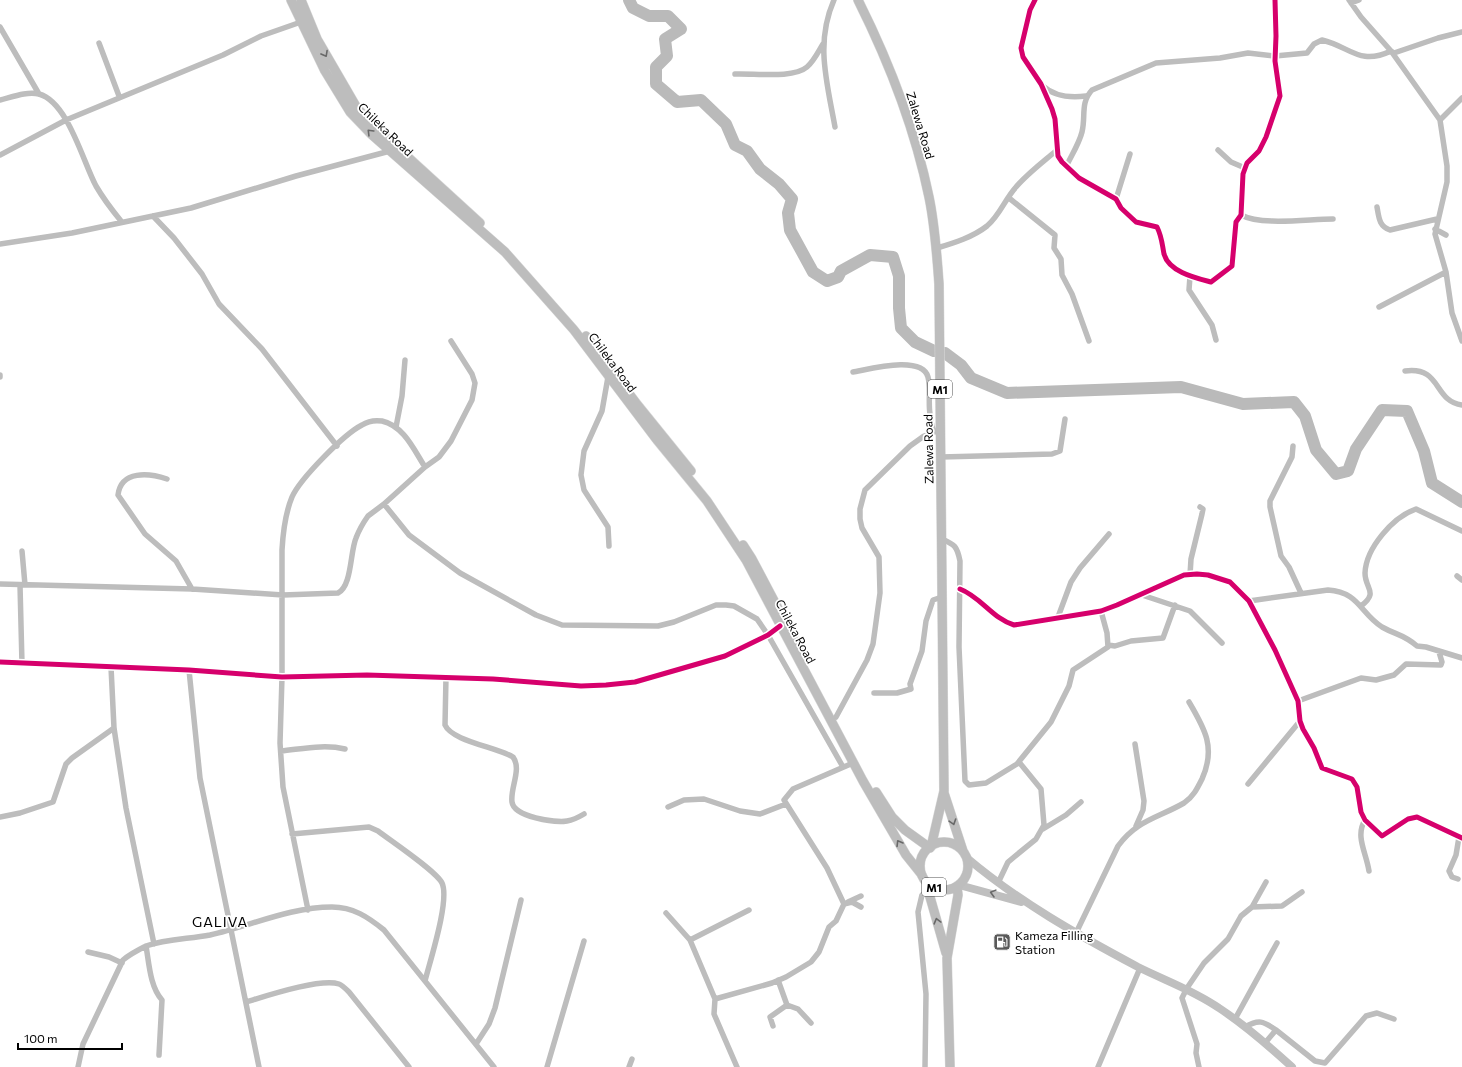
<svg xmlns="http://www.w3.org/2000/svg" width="1462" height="1067" font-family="Commissioner,sans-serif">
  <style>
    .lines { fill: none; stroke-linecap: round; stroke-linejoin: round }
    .river { stroke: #bababa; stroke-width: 12 }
    .trunk-casing { stroke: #dbdbdb; stroke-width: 10 }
    .minor { stroke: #bdbdbd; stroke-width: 5.5 }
    .secondary { stroke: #bfbfbf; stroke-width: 8 }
    .trunk { stroke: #bdbdbd; stroke-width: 9 }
    .cycleway-casing { stroke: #fff; stroke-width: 8 }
    .cycleway { stroke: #d6006c; stroke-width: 5 }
    .oneway { stroke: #686868 }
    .oneway2 { stroke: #696969 }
    .labels { text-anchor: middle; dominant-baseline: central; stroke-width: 3.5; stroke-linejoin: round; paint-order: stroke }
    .shield { fill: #fff; stroke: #4c4c4c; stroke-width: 1 }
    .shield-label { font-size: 11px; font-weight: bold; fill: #000 }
    .street-label { font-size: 12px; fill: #000; stroke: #fff }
    .poi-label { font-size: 12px; fill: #000; stroke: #fff; text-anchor: start }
    .quarter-label { font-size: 14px; letter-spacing: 1px; fill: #000; stroke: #fff }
  </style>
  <rect width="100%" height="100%" fill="#fff"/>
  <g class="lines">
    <!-- river -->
    <path class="river" d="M 629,0 L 633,8 L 649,16 L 668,16 L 681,29 L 665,39 L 667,56 L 656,67 L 656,84 L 677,102 L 701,100 L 726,124 L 735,145 L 747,151 L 760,169 L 779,184 L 792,199 L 788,213 L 790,230 L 813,272 L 827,281 L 838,277 L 841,271 L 870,255 L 893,257 L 899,276 L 899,308 L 901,328 L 915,342 L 934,351
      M 945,353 L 961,365 L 971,378 L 1007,393 L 1181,387 L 1243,404 L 1294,402 L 1305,416 L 1316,450 L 1336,474 L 1348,471 L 1356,449 L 1382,410 L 1407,411 L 1424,451 L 1432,483 L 1462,502"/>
    <defs>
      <path id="trunk" d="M 291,0 L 325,71 L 350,112 L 371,134 L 505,252 L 574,330 L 657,440 L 707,501 L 746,560 L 863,781 L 906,855 L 922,875
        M 301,0 L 317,39 L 357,108 L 376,128 L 480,223
        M 858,0 C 889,62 915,129 929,197 C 935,226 937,255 939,284 L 944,791 L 931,847
        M 586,336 L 636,403 L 691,471
        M 743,545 L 752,559 L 800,650
        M 876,792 L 892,817 L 905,830 L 930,848
        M 944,793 L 963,851
        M920 866a24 24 0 1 1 48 0a24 24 0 1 1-48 0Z
        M 929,884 L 928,890 L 946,953
        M 950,1067 L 947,958 L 958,895 L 957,886"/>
    </defs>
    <!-- trunk casing -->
    <use href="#trunk" class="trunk-casing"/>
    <!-- minor -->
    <path class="minor" d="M 834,0 C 815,43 827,82 835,127
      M 1035,0 L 1030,10 L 1021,48 L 1023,57 L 1041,84 L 1052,109 L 1055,119 L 1058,156 L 1062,162 L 1079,178 L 1116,199 L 1121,208 L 1136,222 L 1157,227 C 1162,237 1162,244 1164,254 C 1169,272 1196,278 1211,282 L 1232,266 L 1236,222 L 1241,215 L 1243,174 L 1247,163 L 1259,151 L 1266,137 L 1280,96 L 1275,61 L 1276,36 L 1275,0
      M 1349,0 L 1361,17 L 1391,51 L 1440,120 L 1462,98
      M 1351,3 L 1359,0
      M 0,27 L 39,94
      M 99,43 L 119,96
      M 735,74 C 754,73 793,79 807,67 C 814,61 818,52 823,44
      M 1043,86 C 1055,97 1070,98 1086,96
      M 0,100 C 12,97 27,91 39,94 C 68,102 83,162 96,186 C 103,198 112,210 121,221
      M 1440,120 L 1447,166 L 1447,182 L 1435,234 L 1446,272 L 1452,313 L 1462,341
      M 1218,150 L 1231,162 L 1245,168
      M 0,155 L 66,120 L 223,55 L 261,36 L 301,22
      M 1066,167 C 1071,156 1079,144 1082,132 C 1086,116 1080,103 1092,90 L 1156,63 L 1220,58 L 1248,53 L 1275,56 L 1307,53 L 1314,44 L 1322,40 C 1351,47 1359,66 1391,51 L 1394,53 L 1438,38 L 1462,32
      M 1009,198 L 1055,235 L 1054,248 L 1061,259 L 1062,275 L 1072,294 L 1089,341
      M 1116,199 L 1130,154
      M 1377,207 C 1379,218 1379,226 1390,230 L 1437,219
      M 1241,215 C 1262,226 1308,219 1333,219
      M 153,216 L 174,238 L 202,274 L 219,304 L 262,349 L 337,446
      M 1435,229 L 1446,235
      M 0,244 L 72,233 L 191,208 L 296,176 L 390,151
      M 937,248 C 954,243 973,237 987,226 C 1000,215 1005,199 1016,187 C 1028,173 1043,162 1057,150
      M 1190,276 L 1189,290 L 1212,325 L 1216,340
      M 1379,307 L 1446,272
      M 1405,371 C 1442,366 1433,401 1462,405
      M 853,372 C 870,369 922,355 928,377 C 931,389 928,402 930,414 C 930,420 932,426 934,432
      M 0,375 L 0,377
      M 608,377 L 602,411 L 584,451 L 581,475 L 584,490 L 608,527 L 609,546
      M 396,427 L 402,396 L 405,360
      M 1293,446 L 1292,457 L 1270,501 L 1270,507 L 1281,556 L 1289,567 L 1301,593
      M 941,457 L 1052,454 L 1060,451 L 1065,419
      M 167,479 C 149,473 121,470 118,495 L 145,534 L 176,561 L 192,589
      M 384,504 L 409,535 L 460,573 L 536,615 L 562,625 L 658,626 L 674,622 L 716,605 L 726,605 L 734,606 L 757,619 L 768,635 L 843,767
      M 942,539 C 955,545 957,546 960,561 L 959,647 L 965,781 L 969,785 L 986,783 L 1017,764 L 1051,722 L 1069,686 L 1073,670 L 1108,647 L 1107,633 L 1101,611
      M 22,551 L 25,585
      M 1190,575 L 1191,559 L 1202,514 L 1203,509 L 1200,507
      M 1457,576 L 1462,580
      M 0,584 L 192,589 L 283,595 L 338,593 C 352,586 350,552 356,538 C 359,530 363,523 368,516 L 384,504 L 425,467 L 439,457 L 451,441 L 472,400 L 475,383 L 472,374 L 451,341
      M 20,585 L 22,664
      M 960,589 C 981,597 993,619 1014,625 L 1101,611 L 1117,605 L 1184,575 L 1197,574 L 1208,575 L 1230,582 L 1249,601 L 1275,650 L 1298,701 L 1300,721 L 1303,729 L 1314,748 L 1322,768 L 1352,779 L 1357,787 L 1361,812 L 1365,820 L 1382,836 L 1408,819 L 1417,817 L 1462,838
      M 1142,595 L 1190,611 L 1222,643
      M 1249,601 L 1328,590 C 1359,592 1360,613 1382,627 C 1396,635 1403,634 1417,646 L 1426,647 L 1462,658
      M 1361,606 C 1379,592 1365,589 1365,573 C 1366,548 1393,517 1416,509 L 1462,531
      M 1058,617 L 1071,582 L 1080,568 L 1109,534
      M 1108,645 L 1115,646 L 1131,641 L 1163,638 L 1175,605
      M 0,662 L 189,670 L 282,677 L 367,675 L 493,679 L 581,686 L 606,685 L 635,682 L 725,656 L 768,635 L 780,626
      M 111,667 L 114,728 L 126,808 L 154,944
      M 189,670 L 200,778 L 259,1067
      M 446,677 L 445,725 C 452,741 496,747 513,757 C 522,769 510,788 512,802 C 514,817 555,823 567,821 C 573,820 579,817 584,814
      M 874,693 L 897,693 L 911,689 L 910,684 L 922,651 L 926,621 L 933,600 L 942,597
      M 1298,701 L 1361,678 L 1376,680 L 1394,675 L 1406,664 L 1441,665 L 1442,662 L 1439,652
      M 836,717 L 867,660 L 873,644 L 880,593 L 879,557 L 862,528 L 860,519 L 860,509 L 865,490 L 910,446 L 924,436 L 940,430
      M 1135,744 L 1144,801 L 1143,810 L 1136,826
      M 281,751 C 302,749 324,744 345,749
      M 1248,784 L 1300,721
      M 668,807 L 684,800 L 704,799 L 740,811 L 760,814 L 786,804
      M 0,817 L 20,813 L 53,802 L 66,764 L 72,758 L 114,728
      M 1365,820 C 1355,836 1366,852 1369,871
      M 1043,829 L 1066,815 L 1081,802
      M 292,834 L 369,827 L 378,831 C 391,841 436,871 442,883 C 450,900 430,961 425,981
      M 1458,879 L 1452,877 L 1449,871 L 1456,855 L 1459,837
      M 998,883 L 1008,862 L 1036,839 L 1044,825 L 1041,789 L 1019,762
      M 848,902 L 861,896
      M 844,904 L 827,868 L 784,800 L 793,789 L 853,763
      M 1252,907 L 1282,906 L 1302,892
      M 308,910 L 283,787 L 280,743 L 282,677 L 282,550 C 283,532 285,514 292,497 C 300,479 344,434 362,425 C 368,421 375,420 382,421 C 404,426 414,450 425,467
      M 666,913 L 690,940 L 715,999 L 714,1014 L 737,1067
      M 1076,933 L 1118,846 C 1137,820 1158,818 1184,803 C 1193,797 1197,789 1202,779 C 1216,748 1205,729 1189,702
      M 690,940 L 749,910
      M 146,946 C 149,963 150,987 162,1000 L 159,1055
      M 88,952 L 109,957 L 122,963
      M 715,999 L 772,983 L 786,977 L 811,962 L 819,952 L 829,927 L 836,921 L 844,904 L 852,902 L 861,907
      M 246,1002 C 266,996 320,978 339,984 C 342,985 346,989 349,992 L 409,1067
      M 787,1005 L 798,1009 L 811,1023
      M 1235,1019 L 1277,943
      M 773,1026 L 770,1017 L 787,1005 L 778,980
      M 1245,1027 C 1259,1019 1263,1021 1276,1030
      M 1265,1043 L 1276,1030 L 1315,1061 L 1325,1063 L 1366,1016 L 1377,1013 L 1394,1019
      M 476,1044 L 489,1024 L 495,1008 L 521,900
      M 78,1067 L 83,1044 L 123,960 C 130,954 138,950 146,946 C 166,939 189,939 210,935 C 250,926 290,907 332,907 C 353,907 368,917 384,930 L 494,1067
      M 547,1067 L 584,941
      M 629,1067 L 632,1059
      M 925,1067 L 926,994 L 918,912 L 922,895 L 928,890
      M 1098,1067 L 1140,968
      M 1199,1067 L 1196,1053 L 1197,1044 L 1182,998 L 1187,988 L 1204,963 L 1228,939 L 1241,916 L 1252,907 L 1266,882"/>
    <!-- secondary -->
    <path class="secondary" d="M 967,858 C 1019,902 1078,935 1138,967 C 1166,981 1193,990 1219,1008 C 1245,1025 1269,1046 1292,1067
      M 959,885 L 1021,902"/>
    <!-- trunk -->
    <use href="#trunk" class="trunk"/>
    <defs>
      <path id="cycleway" d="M 1035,0 L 1030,10 L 1021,48 L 1023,57 L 1041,84 L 1052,109 L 1055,119 L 1058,156 L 1062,162 L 1079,178 L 1116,199 L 1121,208 L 1136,222 L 1157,227 C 1162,237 1162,244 1164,254 C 1169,272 1196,278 1211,282 L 1232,266 L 1236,222 L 1241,215 L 1243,174 L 1247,163 L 1259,151 L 1266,137 L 1280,96 L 1275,61 L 1276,36 L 1275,0
        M 960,589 C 981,597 993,619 1014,625 L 1101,611 L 1117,605 L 1184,575 L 1197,574 L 1208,575 L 1230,582 L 1249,601 L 1275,650 L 1298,701 L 1300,721 L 1303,729 L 1314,748 L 1322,768 L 1352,779 L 1357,787 L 1361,812 L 1365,820 L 1382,836 L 1408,819 L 1417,817 L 1462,838
        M 0,662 L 189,670 L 282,677 L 367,675 L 493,679 L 581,686 L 606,685 L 635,682 L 725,656 L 768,635 L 780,626"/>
    </defs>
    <!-- cycleway casing -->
    <use href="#cycleway" class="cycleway-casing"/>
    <!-- cycleway -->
    <use href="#cycleway" class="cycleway"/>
  </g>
  <!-- one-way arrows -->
  <defs><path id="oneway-chevron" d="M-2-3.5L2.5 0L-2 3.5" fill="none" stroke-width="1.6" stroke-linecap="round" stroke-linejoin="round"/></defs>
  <g class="oneway">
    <use href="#oneway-chevron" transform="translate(325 54) rotate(61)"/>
    <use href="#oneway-chevron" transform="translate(370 132) rotate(-135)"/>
    <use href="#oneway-chevron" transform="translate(953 822) rotate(72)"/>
    <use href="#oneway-chevron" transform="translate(899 843) rotate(-121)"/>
    <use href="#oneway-chevron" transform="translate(937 921) rotate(-105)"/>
  </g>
  <use class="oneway2" href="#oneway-chevron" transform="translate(993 893) rotate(-165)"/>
  <!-- icons -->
  <defs>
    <symbol id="fuel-square" viewBox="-11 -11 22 22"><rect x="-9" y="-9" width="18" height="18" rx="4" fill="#595959" stroke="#fff"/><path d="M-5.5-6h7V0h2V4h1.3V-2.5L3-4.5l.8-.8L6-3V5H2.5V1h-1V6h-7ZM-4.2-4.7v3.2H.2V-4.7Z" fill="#fff"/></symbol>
  </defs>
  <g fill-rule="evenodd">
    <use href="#fuel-square" x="992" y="932" width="20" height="20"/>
  </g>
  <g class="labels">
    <!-- shield labels -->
    <g class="shield">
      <rect x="928" y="380" width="24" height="18" rx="3"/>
      <rect x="922" y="878" width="24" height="18" rx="3"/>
    </g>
    <g class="shield-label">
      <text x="940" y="389">M1</text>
      <text x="934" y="887">M1</text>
    </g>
    <!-- street labels -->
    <g class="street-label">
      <text transform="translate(921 125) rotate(73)">Zalewa Road</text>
      <text transform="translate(386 129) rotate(44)">Chileka Road</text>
      <text transform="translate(613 362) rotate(53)">Chileka Road</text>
      <text transform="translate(928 449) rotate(-91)">Zalewa Road</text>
      <text transform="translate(796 631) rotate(62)">Chileka Road</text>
    </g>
    <!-- poi labels -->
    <g class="poi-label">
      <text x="1015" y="935">Kameza Filling<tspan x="1015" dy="14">Station</tspan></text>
    </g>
    <!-- quarter labels -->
    <g class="quarter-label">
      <text x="220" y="921">GALIVA</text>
    </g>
  </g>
  <!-- scale -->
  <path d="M18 1043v6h104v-6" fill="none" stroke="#000000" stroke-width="2"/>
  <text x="24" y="1043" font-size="12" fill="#000000" stroke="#ffffff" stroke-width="3" paint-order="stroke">100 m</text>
</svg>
